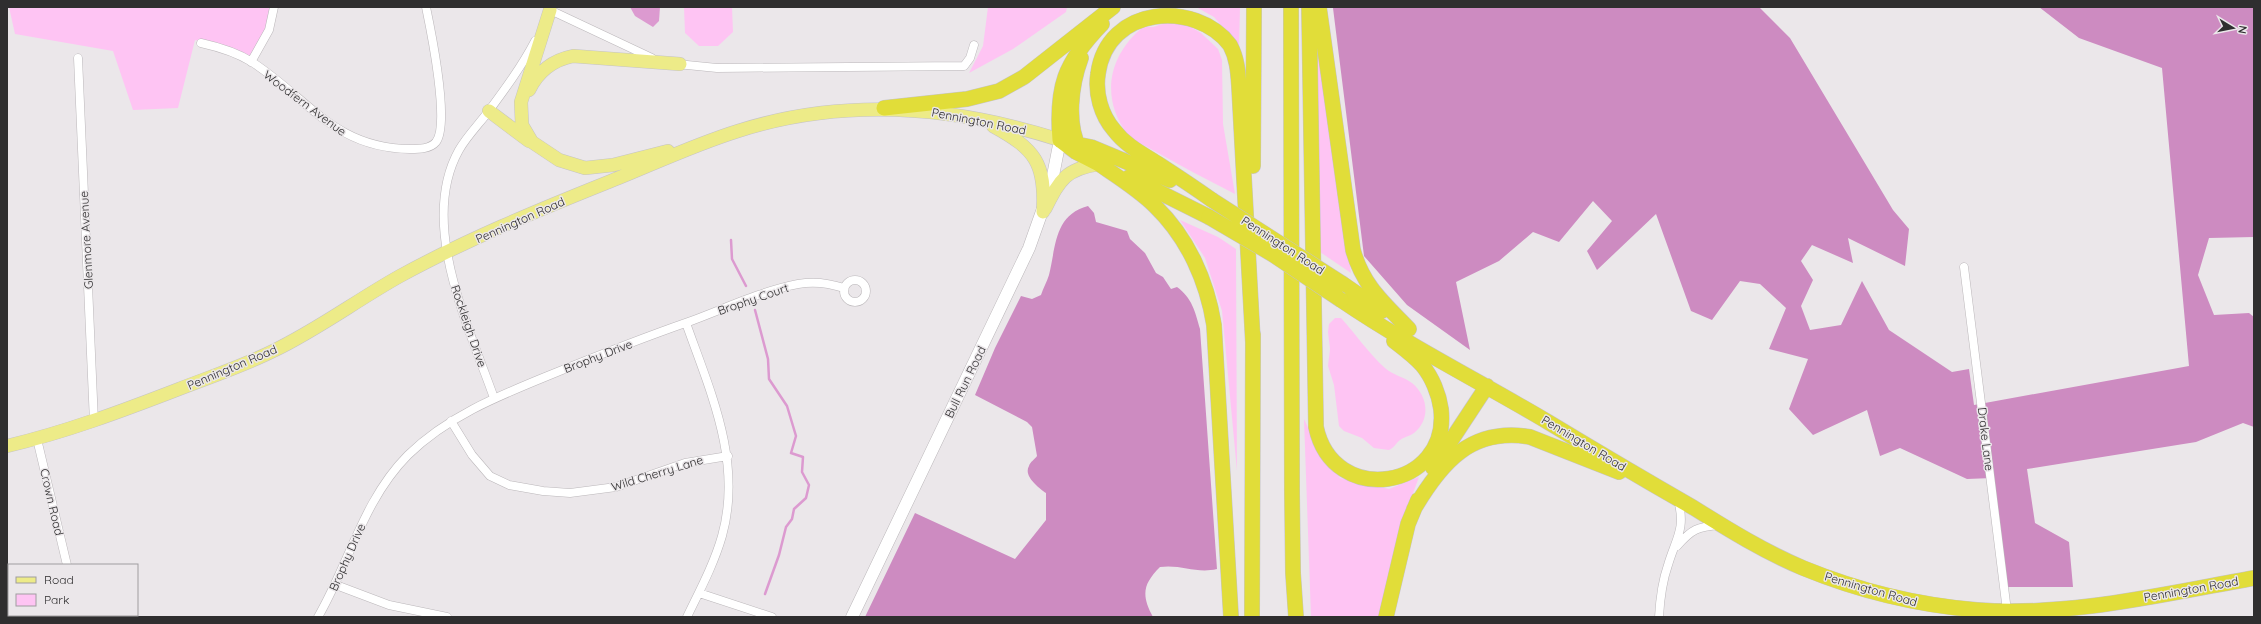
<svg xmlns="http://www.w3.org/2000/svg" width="2261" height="624" font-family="Quicksand,sans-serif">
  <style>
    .green { fill: #fec4f3 }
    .forest { fill: #cd8bc1 }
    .water { fill: #dc9ad0 }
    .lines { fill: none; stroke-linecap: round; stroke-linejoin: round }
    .stream { stroke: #dc9ad0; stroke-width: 2.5 }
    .street-casing { stroke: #bbb7ba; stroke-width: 9 }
    .secondary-casing { stroke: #bbb7ba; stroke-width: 13 }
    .primary-casing { stroke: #c5c4c5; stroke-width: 14 }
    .highway-casing { stroke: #c5c4c5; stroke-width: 16 }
    .street { stroke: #fff; stroke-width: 8 }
    .secondary { stroke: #fff; stroke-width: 12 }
    .primary { stroke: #edeb88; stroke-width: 13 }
    .highway { stroke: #e1dd39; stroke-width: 15 }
    .highway-bridge-casing { stroke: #c5c4c5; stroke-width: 16; stroke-linecap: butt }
    .highway-bridge { stroke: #e1dd39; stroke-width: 15 }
    .labels { text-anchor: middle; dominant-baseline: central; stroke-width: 3; stroke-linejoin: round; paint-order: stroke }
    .street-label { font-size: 12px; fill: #2f2e2f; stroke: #ebe7ea }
  </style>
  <rect width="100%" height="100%" fill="#ebe7ea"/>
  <!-- green -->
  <path class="green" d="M 9,7 L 272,7 L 274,11 L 252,56 L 195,40 L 178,108 L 133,110 L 113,51 L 15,34 Z
    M 684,7 L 732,7 L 733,32 L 718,46 L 699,46 L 685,33 Z
    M 988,7 L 1067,7 L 1066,12 L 1013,49 L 969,73 L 983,46 Z
    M 1196,7 L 1240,7 L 1239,46 L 1214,17 Z
    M 1333,7 L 1396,7 L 1395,8 Z
    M 1169,22 L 1186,24 L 1201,33 L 1218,49 L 1222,60 L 1223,124 L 1235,194 C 1206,179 1177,164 1149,148 C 1143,144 1132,141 1128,135 C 1100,98 1108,56 1143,27 L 1153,27 Z
    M 1315,26 L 1351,273 L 1320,252 Z
    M 1180,220 L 1218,237 L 1236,249 L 1237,471 L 1222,311 L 1205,258 Z
    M 1335,318 L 1341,318 C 1356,334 1368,353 1385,368 C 1393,375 1404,377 1412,383 C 1428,396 1431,419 1414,433 C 1410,436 1404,437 1400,440 C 1396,443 1394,448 1389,450 L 1374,448 L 1362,438 L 1344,431 L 1339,426 L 1334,385 L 1328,366 L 1330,349 L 1328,332 L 1329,324 Z
    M 1304,419 L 1313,438 L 1340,478 L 1389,489 L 1419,477 L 1401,526 L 1380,617 L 1311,617 Z"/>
  <!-- forest -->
  <path class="forest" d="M 1759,7 L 1790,38 L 1893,210 L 1909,229 L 1905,266 L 1848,238 L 1853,263 L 1812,245 L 1801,261 L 1813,280 L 1801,306 L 1810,330 L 1841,325 L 1862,281 L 1889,330 L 1952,372 L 1969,369 L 1974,405 L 2189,366 L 2162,68 L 2079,38 L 2039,7 L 2254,7 L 2254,237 L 2209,238 L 2198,275 L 2214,315 L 2249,313 L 2254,317 L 2254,427 L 2243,423 L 2196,442 L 2027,469 L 2035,523 L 2069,542 L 2073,587 L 2003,587 L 1992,478 L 1967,479 L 1900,448 L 1880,456 L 1867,410 L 1813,435 L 1789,409 L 1808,359 L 1769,349 L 1786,308 L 1760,284 L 1740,281 L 1712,320 L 1691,311 L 1656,214 L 1597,270 L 1587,251 L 1612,221 L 1593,201 L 1559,242 L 1533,232 L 1499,261 L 1456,282 L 1470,350 L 1407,305 L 1364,256 L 1333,8 Z
    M 1088,206 L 1094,213 L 1096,222 L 1127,231 L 1130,239 L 1145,253 L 1156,273 L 1163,277 L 1171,289 L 1177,287 C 1192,298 1195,311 1200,329 L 1217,569 C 1196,574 1181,564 1160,567 C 1143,584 1141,595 1153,617 L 865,617 L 915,513 L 1015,559 L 1046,520 L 1046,493 C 1039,488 1023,476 1029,466 C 1030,462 1035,459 1037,456 L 1032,427 L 1027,422 L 975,395 L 995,348 L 1021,296 L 1032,299 L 1041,295 C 1043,288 1047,282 1049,275 C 1056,247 1054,215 1088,206 Z"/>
  <!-- water -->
  <path class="water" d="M 630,7 L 660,7 L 659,21 L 653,27 L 635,16 Z"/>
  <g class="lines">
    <!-- stream -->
    <path class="stream" d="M 731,240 L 732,259 L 746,286
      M 755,310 L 768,359 L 769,379 L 787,406 L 796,436 L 791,453 L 803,457 L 802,472 L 809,485 L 806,498 L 794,509 L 792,519 L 786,527 L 779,555 L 765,594"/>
    <defs>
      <path id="street" d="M 550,10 L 652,58
        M 201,43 C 219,47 236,52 252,62 C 309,99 334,148 410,149 C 419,149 430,149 436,142 C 450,124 431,31 426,7
        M 78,58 L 94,422
        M 251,62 L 269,30 L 274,7
        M 677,64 L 717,68 L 964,66 L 970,58 L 974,45
        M 1964,267 L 2007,611
        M844 291a11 11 0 1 1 22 0a11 11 0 1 1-22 0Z
        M 686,323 C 710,391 743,462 722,536 C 714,564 700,590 687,617
        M 494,398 C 469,327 418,223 459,150 C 467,136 479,124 488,112 C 505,89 522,66 535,41
        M 451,421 L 472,455 L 490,476 L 509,485 L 543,491 L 570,493 L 616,487 L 685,463 L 728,456
        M 37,439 L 67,565
        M 1677,546 C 1692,529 1697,527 1720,525
        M 336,585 L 389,605 L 447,617
        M 699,593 L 772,617
        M 78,615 L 79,617
        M 318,617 C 349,564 363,500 408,455 C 447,417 496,397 545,377 C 594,357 642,338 691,321 C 726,308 762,291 798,284 C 814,281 829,283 844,288
        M 1659,617 C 1660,599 1662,582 1668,565 C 1676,538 1686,529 1678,500"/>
      <path id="secondary" d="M 852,617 L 1029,248 L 1051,186 L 1060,140"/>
      <path id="primary" d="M 550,10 L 521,102 L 522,125 L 532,142 L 559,160 L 585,168 L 613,165 L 668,151
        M 529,90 C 538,72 553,60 573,56 L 680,64
        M 489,111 L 529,141
        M 993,126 C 1035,149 1046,163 1043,212
        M 1045,209 C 1060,180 1065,169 1099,164
        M 7,446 C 66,432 122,411 179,389 C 210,377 243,366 273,351 C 317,330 357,300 400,276 C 466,240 536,211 606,183 C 649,166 693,145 738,131 C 845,97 954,106 1060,140"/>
      <path id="highway" d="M 1291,7 L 1292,493 L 1293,573 L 1296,617
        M 1309,7 L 1316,427 C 1333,508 1450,490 1441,409 C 1439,394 1432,377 1422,365 C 1414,356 1403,348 1394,341
        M 1319,7 L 1353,250 C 1363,286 1384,303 1409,329
        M 884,108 L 967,99 L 999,91 L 1024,77 L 1113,7
        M 1060,140 L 1076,152 L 1107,168
        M 1060,140 C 1056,87 1064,63 1102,24
        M 1061,141 L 1091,147 L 1170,180
        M 1080,150 C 1066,124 1071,85 1081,58
        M 1099,164 C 1118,177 1139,190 1155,206 C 1188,238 1207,281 1214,325 L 1231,617
        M 1253,166 L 1254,7
        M 1129,177 L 1209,217
        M 1212,200 C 1195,188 1177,176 1160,165 C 1143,154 1126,146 1114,130 C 1101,115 1095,93 1098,74 C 1107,5 1196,0 1230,45 C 1237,58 1238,71 1239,86 L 1253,343
        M 1343,284 L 1382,311
        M 1341,300 C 1407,345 1479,381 1548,422 C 1596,451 1645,480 1694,508 C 1729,530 1765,552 1803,568 C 1859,591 1917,605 1977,610 C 2070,617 2163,594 2254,578
        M 1433,468 L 1487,386
        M 1414,509 C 1441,463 1471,427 1530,437 L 1619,472
        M 1252,617 L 1253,334
        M 1386,617 L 1408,524 L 1418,500"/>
    </defs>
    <!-- street casing -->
    <use href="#street" class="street-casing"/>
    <!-- secondary casing -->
    <use href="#secondary" class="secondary-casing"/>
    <!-- primary casing -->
    <use href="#primary" class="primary-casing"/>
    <!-- highway casing -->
    <use href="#highway" class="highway-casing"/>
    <!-- street -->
    <use href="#street" class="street"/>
    <!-- secondary -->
    <use href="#secondary" class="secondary"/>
    <!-- primary -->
    <use href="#primary" class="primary"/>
    <!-- highway -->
    <use href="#highway" class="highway"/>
    <defs>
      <path id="highway-bridge" d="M 1212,200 L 1343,284
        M 1209,217 L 1272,254 L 1341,300"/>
    </defs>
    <!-- highway-bridge casing -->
    <use href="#highway-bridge" class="highway-bridge-casing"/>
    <!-- highway-bridge -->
    <use href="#highway-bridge" class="highway-bridge"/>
  </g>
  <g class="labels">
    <!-- street labels -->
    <g class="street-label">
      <text transform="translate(305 103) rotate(37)">Woodfern Avenue</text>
      <text transform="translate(979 121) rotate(11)">Pennington Road</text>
      <text transform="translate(520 220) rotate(-24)">Pennington Road</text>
      <text transform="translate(86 240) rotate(-93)">Glenmore Avenue</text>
      <text transform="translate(1283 245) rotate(33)">Pennington Road</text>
      <text transform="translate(753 299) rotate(-19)">Brophy Court</text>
      <text transform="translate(469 326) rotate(71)">Rockleigh Drive</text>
      <text transform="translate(598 356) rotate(-21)">Brophy Drive</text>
      <text transform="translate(232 367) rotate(-23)">Pennington Road</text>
      <text transform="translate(965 382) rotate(-64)">Bull Run Road</text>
      <text transform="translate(1986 439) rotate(83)">Drake Lane</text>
      <text transform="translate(1584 443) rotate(31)">Pennington Road</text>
      <text transform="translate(657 473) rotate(-17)">Wild Cherry Lane</text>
      <text transform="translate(52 502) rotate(77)">Crown Road</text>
      <text transform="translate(347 557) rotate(-66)">Brophy Drive</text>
      <text transform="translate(1871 589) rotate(16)">Pennington Road</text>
      <text transform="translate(2191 589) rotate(-10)">Pennington Road</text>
    </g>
  </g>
  <!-- border -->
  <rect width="2261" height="624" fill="none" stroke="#2f2e2f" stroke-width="16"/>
  <!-- legend -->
  <rect x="8" y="564" width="130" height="52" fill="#ebe7ea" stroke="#a09d9f"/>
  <rect x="16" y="577" width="20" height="6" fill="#edeb88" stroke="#a09d9f"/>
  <text x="44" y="584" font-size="12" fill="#2f2e2f">Road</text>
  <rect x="16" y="594" width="20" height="12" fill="#fec4f3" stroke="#a09d9f"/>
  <text x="44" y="604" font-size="12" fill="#2f2e2f">Park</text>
  <!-- north arrow -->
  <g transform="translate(2233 28) rotate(100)" stroke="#ebe7ea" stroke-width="3" paint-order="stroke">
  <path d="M0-3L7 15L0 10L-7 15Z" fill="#2f2e2f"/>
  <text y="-6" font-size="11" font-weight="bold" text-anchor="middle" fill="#2f2e2f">N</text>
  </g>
</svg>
